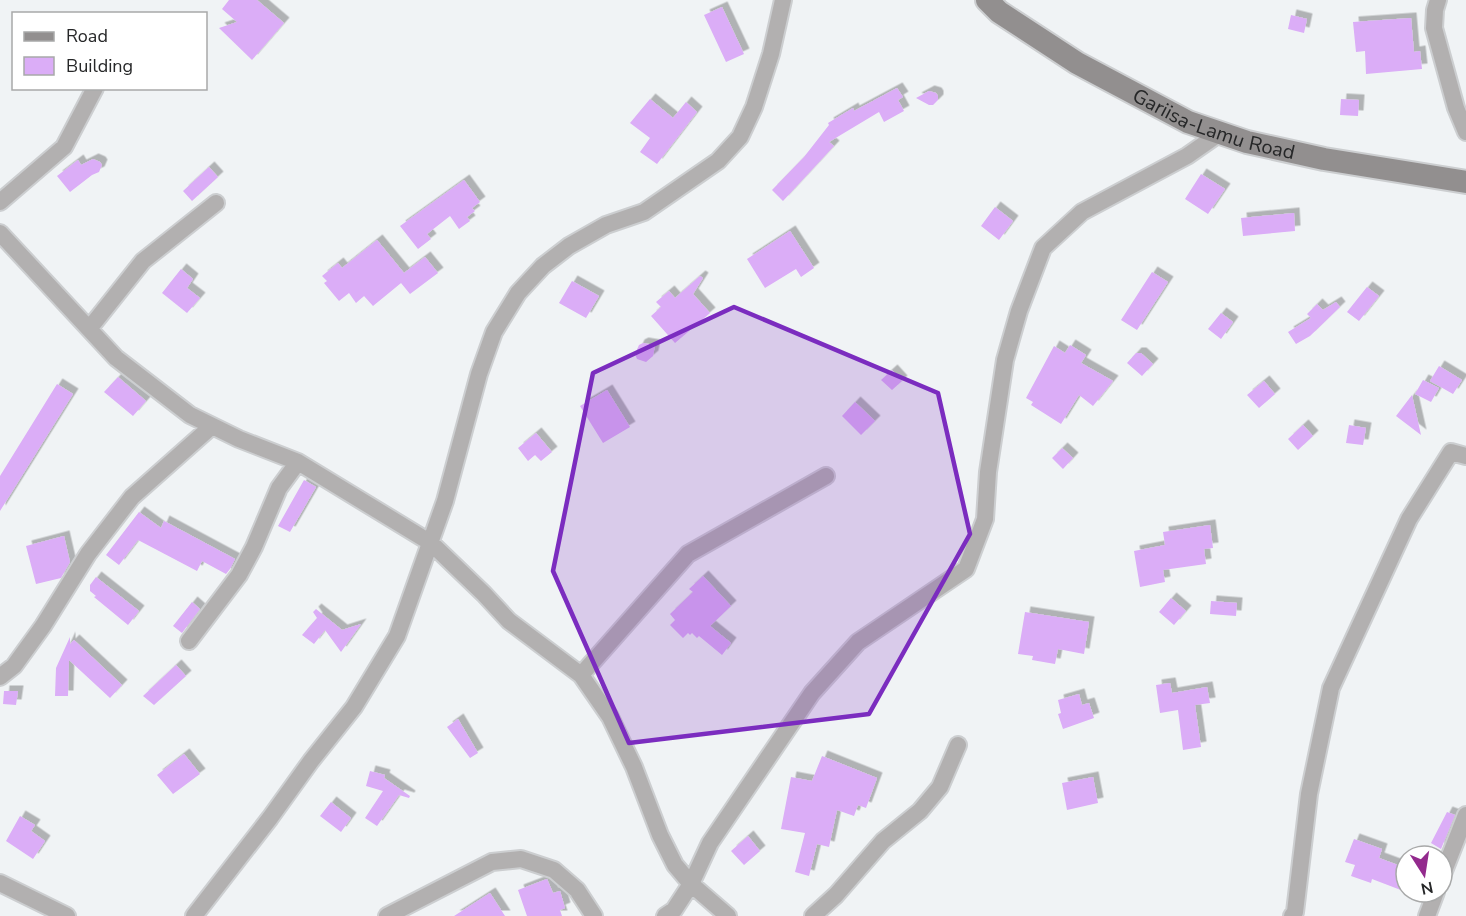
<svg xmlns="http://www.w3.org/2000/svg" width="1466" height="916" font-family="'Nunito Sans',sans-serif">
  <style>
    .building { fill: #dbadf7; filter: url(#shadow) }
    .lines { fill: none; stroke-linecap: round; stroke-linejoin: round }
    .street-casing { stroke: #ccced0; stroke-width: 20 }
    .secondary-casing { stroke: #ccced0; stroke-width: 26 }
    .street { stroke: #b2b0b0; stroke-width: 16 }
    .secondary { stroke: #928f8f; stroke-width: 22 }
    .marked { fill: #7b2cbf; fill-opacity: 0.2; stroke: #7b2cbf; stroke-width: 4.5; stroke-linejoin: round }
    .labels { text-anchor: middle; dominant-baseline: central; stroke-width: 6; stroke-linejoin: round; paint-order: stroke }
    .street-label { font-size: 20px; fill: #262728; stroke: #fff }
  </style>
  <defs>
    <filter id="shadow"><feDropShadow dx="5.5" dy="-5.5" stdDeviation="0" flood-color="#0004"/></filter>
  </defs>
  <rect width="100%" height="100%" fill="#f0f3f5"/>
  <!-- building -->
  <path class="building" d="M 229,0 L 257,0 L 284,23 L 252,60 L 219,28 L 237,22 L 222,9 Z
    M 722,7 L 744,54 L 726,62 L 704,15 Z
    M 1291,15 L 1307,19 L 1304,33 L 1288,29 Z
    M 1411,18 L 1414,52 L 1420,51 L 1422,69 L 1366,74 L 1365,51 L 1356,52 L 1353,22 Z
    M 897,88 L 903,97 L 898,100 L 904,111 L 884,122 L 879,112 L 829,142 L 834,146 L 783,201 L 772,190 L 804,157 L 829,125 L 828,123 L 853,108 L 854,111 Z
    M 929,91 L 936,93 L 938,96 L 938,100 L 933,105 L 929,105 L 916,98 Z
    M 650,99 L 673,118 L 686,102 L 697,112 L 657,164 L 640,152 L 650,138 L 630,123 Z
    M 1341,99 L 1359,100 L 1358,116 L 1340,115 Z
    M 93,159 L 100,162 L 102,165 L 99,172 L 92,175 L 70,192 L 57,176 L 78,160 L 81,165 Z
    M 209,167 L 218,177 L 192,201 L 183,191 Z
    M 1201,174 L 1225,189 L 1208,214 L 1185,199 Z
    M 464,180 L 480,202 L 472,208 L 475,211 L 467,217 L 470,221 L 459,229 L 450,216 L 427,234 L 431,239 L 418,249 L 400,226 Z
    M 995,207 L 1013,221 L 999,240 L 981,226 Z
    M 1294,213 L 1295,231 L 1243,236 L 1241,218 Z
    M 790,231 L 814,268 L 801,277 L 796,269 L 765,288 L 747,259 Z
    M 377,240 L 404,273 L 425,257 L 438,273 L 410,294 L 401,283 L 373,306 L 364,296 L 356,303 L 349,293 L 339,301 L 324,283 L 327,281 L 322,276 L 338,263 L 342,268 Z
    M 181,269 L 193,279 L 187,288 L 200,298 L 187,313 L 162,293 Z
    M 1152,272 L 1168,282 L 1137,330 L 1121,320 Z
    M 700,276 L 703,278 L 693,294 L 710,313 L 675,343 L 651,316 L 661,307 L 656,302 L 669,291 L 675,298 Z
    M 572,281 L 599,296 L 586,318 L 559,303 Z
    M 1367,287 L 1379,296 L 1359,321 L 1347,312 Z
    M 1336,302 L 1340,307 L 1310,336 L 1296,344 L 1288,332 L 1311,318 L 1307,314 L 1317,304 L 1323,310 Z
    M 1221,313 L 1233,322 L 1221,339 L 1208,329 Z
    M 643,343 L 655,345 L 653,356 L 646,362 L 637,359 L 635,354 L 639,345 Z
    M 1070,345 L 1086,355 L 1081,363 L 1113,381 L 1093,406 L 1079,395 L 1061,424 L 1031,405 L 1033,402 L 1026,398 L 1054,346 L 1065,353 Z
    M 1136,353 L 1141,353 L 1153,364 L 1142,376 L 1127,363 Z
    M 1439,366 L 1462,380 L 1453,394 L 1430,381 Z
    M 892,370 L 902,381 L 892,390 L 881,380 Z
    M 118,377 L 146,401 L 133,416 L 104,392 Z
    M 1423,380 L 1439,388 L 1431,402 L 1415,394 Z
    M 1264,381 L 1275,394 L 1259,408 L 1247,395 Z
    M 57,384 L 73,394 L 0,511 L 0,476 Z
    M 607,390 L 630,427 L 603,443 L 580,406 Z
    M 1412,395 L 1421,435 L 1396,416 Z
    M 855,402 L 875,421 L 861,435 L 842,416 Z
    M 1303,425 L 1313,436 L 1298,450 L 1288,439 Z
    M 1349,425 L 1366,428 L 1363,445 L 1346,443 Z
    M 536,433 L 552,452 L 541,461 L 535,455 L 528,461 L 518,448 Z
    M 1062,448 L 1073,458 L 1063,469 L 1052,458 Z
    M 304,480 L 316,487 L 290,532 L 278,526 Z
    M 139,512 L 161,528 L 164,521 L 235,559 L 230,569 L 226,574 L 202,561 L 197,571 L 138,540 L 119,565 L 106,555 Z
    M 1210,525 L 1213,548 L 1204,549 L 1206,564 L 1163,570 L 1165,582 L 1140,587 L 1134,551 L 1165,545 L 1163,532 Z
    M 64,536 L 70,562 L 61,578 L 36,584 L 26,546 Z
    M 703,576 L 731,606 L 710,626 L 731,643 L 722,655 L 699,636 L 697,638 L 692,633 L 690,635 L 688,633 L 683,638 L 670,625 L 675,620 L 670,614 L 693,592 L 689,589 Z
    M 96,577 L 139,611 L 128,625 L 94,597 L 96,596 L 90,591 L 90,585 Z
    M 1171,598 L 1186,611 L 1174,625 L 1159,612 Z
    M 1211,601 L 1237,603 L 1236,616 L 1210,614 Z
    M 192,602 L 200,609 L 182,633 L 173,626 Z
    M 316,609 L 342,630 L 361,624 L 341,652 L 325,630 L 314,644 L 302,635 L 317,618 L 313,612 Z
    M 1025,612 L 1089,622 L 1084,654 L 1058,649 L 1055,664 L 1032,660 L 1033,656 L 1018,654 Z
    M 70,637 L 70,644 L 74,640 L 122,685 L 110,698 L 69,660 L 68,696 L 55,696 L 56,668 Z
    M 176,665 L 186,676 L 154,705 L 143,696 Z
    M 1170,683 L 1172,693 L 1207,687 L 1210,703 L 1195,705 L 1201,747 L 1183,750 L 1178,710 L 1160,713 L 1156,685 Z
    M 4,691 L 18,691 L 16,705 L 3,704 Z
    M 1079,694 L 1082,705 L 1089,703 L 1094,718 L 1063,729 L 1058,714 L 1061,713 L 1058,700 Z
    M 458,719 L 478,753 L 470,758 L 447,727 Z
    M 184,754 L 200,774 L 173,794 L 157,775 Z
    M 822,756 L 877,778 L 866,808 L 858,805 L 854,816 L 837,810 L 829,847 L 817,844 L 809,876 L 795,872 L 805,833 L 781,829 L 791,777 L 812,781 Z
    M 370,771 L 385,775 L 384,778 L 410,796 L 409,798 L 399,795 L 377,826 L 365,818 L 383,791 L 366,786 Z
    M 1093,777 L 1098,803 L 1067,810 L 1062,783 Z
    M 331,802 L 351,818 L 341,832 L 320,816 Z
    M 1447,812 L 1455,815 L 1441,849 L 1431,843 Z
    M 20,816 L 35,825 L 31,831 L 45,841 L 33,859 L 6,841 Z
    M 748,836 L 760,851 L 744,865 L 731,851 Z
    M 1354,839 L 1382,849 L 1379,858 L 1406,868 L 1406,892 L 1372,879 L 1371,883 L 1351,876 L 1355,865 L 1345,862 Z
    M 547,879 L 553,893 L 560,891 L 565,908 L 560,910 L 562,916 L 527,916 L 518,890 Z
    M 490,893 L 505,916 L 454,916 Z"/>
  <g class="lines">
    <defs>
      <path id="street" d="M 1438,0 L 1435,10 L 1434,28 L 1456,108 L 1466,132
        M 0,202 L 64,147 L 95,88
        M 0,233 L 116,358 L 190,415 L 239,439 L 298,462 L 431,543 L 484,594 L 509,621 L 581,675 L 610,717 L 634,767 L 660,835 L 675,865 L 691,884 L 728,916
        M 89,329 L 143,261 L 216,203
        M 189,641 L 239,575 L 254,547 L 279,488 L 298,462
        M 581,675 L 688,554 L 826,476
        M 0,677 L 14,666 L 43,626 L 88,554 L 132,497 L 212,426
        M 1442,876 L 1466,815
        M 0,883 L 67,916
        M 194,916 L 270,818 L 311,761 L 354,707 L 397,636 L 445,501 L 479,374 L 494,332 L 518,293 L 543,266 L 569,246 L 606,225 L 644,212 L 718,161 L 740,137 L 754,107 L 771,54 L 783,0
        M 387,916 L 492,862 L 521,859 L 554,870 L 577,890 L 594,916
        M 665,916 L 674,910 L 691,884 L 710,843 L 812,693 L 858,642 L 966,569 L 985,519 L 988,472 L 1005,360 L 1019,311 L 1043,248 L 1082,212 L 1187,156 L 1220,133
        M 813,916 L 836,895 L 883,841 L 920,811 L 940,787 L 958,745
        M 1292,916 L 1295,912 L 1309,794 L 1331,688 L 1409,519 L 1451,452 L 1466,456
        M 1427,916 L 1436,892"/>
      <g id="secondary">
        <path id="s1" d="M 987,0 L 999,12 L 1077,63 L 1188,122 L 1247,142 L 1324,159 L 1466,182"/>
      </g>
    </defs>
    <!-- street casing -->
    <use href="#street" class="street-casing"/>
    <!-- secondary casing -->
    <use href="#secondary" class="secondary-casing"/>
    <!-- street -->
    <use href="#street" class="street"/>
    <!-- secondary -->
    <use href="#secondary" class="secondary"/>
  </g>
  <!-- marked area -->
  <path class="marked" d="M 734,307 L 938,393 L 970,534 L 869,714 L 629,743 L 553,571 L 593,373 Z"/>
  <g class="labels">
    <!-- street labels -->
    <g class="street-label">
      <text stroke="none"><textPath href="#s1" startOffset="261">Gariisa-Lamu Road</textPath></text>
    </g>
  </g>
  <!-- legend -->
  <rect x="12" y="12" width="195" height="78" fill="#ffffff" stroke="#a8a9a9" stroke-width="1.5"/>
  <rect x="24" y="32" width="30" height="9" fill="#928f8f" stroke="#a8a9a9" stroke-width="1.5"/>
  <text x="66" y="42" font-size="18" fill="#262728">Road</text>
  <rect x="24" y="57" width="30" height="18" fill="#dbadf7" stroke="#a8a9a9" stroke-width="1.5"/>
  <text x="66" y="72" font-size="18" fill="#262728">Building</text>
  <!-- north arrow -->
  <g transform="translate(1424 874) rotate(168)"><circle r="28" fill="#ffffff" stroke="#a8a9a9" stroke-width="1.5"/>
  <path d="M0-4.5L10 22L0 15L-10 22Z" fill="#932a8d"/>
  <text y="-9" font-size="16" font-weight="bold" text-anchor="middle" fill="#262728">N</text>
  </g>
</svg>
